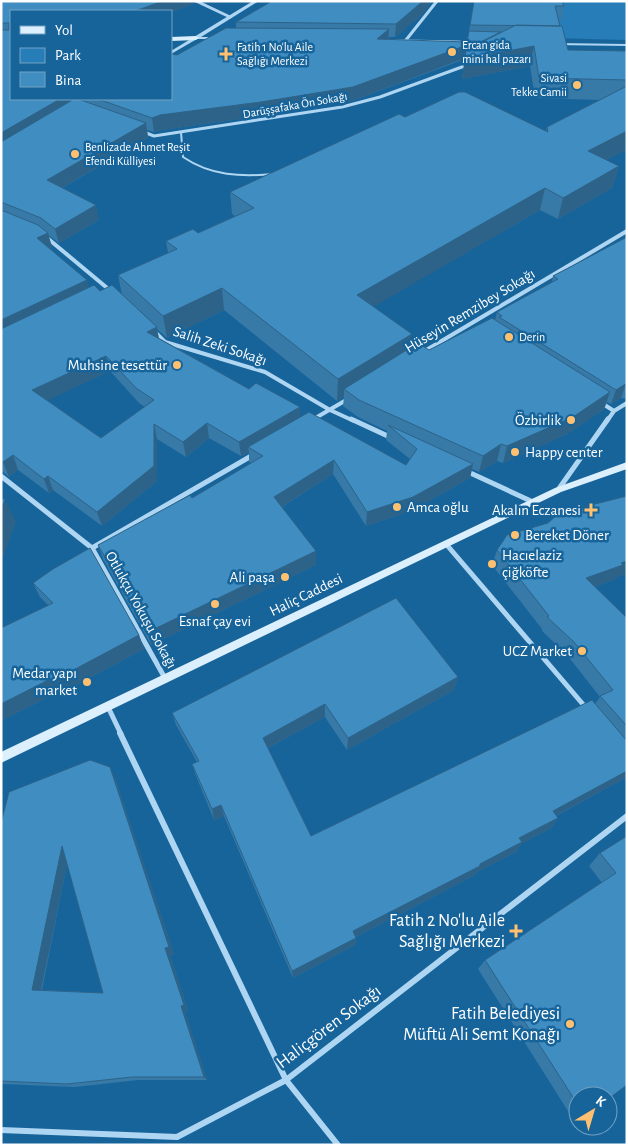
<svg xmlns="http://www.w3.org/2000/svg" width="628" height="1146" font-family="'Alegreya Sans',sans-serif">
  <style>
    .green { fill: #277db8 }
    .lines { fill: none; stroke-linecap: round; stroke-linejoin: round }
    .service { stroke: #aed6f2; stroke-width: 2 }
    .minor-far3 { stroke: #aed6f2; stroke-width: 3 }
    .minor-far2 { stroke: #aed6f2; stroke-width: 4 }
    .minor-far1 { stroke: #aed6f2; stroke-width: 5 }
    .minor { stroke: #aed6f2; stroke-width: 6 }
    .tertiary { fill: #aed6f2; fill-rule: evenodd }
    .secondary { fill: #dceffc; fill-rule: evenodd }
    .wall { fill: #3779a7; fill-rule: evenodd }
    .shaded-wall { fill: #2d6388 }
    .building { fill: #408dc2; stroke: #2d6388; fill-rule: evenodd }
    .poi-dot { fill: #ffc06f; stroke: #17649b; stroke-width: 2 }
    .labels { text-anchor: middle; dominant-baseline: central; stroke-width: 5; stroke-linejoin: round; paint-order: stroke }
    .far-poi-label { font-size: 12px; fill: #fff; stroke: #17649b; text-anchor: start }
    .far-street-label { font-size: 12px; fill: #fff; stroke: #17649b }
    .street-label { font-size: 15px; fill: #fff; stroke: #17649b }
    .poi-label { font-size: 15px; fill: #fff; stroke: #17649b; text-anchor: end }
    .near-poi-label { font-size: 18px; fill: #fff; stroke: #17649b; text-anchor: end }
    .near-street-label { font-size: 18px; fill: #fff; stroke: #17649b }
  </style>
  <rect width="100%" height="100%" fill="#17649b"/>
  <!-- green -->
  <path class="green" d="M 510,1 L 627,1 L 627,40 L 512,37 Z"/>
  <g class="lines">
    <!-- service -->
    <path class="service" d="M 181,132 L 183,157 C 211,176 241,177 274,174"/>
    <!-- minor-far3 -->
    <path class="minor-far3" d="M 196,1 L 230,17
      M 406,40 L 437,1
      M 141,131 L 154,136 L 342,107 L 380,97 L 470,64"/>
    <!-- minor-far2 -->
    <path class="minor-far2" d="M 46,237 L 112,292
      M 153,330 L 165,342 L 265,372 L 330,410 L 354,421
      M 423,352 L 627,231
      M 600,402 L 614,411
      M 312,420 L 348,399
      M 607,421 L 614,411 L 627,403"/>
    <!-- minor-far1 -->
    <path class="minor-far1" d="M 351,419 L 392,438
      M 466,471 L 533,502
      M 1,476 L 92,548 L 166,680
      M 558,490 L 608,419
      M 446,544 L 587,709
      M 92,548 L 253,455
      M 108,707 L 121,734"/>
    <!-- minor -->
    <path class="minor" d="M 120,733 L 286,1080 L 338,1145
      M 1,1130 L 177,1137 L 286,1080 L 627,816"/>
    <!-- tertiary -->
    <path class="tertiary" d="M 253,1 L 259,1 L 201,37 L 218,37 L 220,38 L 220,39 L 197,39 L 171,54 L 171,51 Z
      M 383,39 L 478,41 L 480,42 L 478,43 L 381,41 L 381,40 Z
      M 556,43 L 627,44 L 627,46 L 554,45 L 554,44 Z"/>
    <!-- secondary -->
    <path class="secondary" d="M 171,37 L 196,36 L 199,38 L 196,40 L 171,41 Z
      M 627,462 L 627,469 L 561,492 L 1,763 L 1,752 L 555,488 Z"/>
  </g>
  <!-- wall -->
  <path class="wall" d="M 1,1 L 194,1 L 194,4 L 171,12 L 171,11 L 11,11 L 11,99 L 171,99 L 177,55 L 236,28 L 236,22 L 272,1 L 432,1 L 421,16 L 395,37 L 389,37 L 388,40 L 467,42 L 474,1 L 564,6 L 561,20 L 558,19 L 568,50 L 627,51 L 627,149 L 606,160 L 619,166 L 612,188 L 558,219 L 540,210 L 373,306 L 411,348 L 429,350 L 495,320 L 497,312 L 552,282 L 553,276 L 627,237 L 627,399 L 621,398 L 611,404 L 607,402 L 604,409 L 567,434 L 503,463 L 497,461 L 479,472 L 472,469 L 470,478 L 411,511 L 366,526 L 333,474 L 282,507 L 316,551 L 316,565 L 151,645 L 103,559 L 98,545 L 192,498 L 251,463 L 249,462 L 249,452 L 241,456 L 209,438 L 186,457 L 157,439 L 157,481 L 102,526 L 53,490 L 49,493 L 18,470 L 9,477 L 3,472 L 1,472 ZM 465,59 L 462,79 L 530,66 L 535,98 L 599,100 L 547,127 L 546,131 L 405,117 L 230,192 L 232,214 L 235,216 L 198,233 L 166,241 L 168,253 L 118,275 L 122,295 L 100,291 L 89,288 L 50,248 L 52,247 L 48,235 L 59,243 L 99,220 L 62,188 L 148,138 L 147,130 L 154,132 L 162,130 L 261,116 L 352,101 ZM 224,310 L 337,401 L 344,397 L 343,406 L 358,417 L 387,431 L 386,440 L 410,459 L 406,465 L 300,417 L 300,407 L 249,389 L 159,338 L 157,329 L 167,338 ZM 110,371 L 139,403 L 145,407 L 101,438 L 47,400 Z
    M 497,550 L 617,577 L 615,579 L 595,587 L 627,618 L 627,777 L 556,816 L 558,818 L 551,828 L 521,844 L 516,852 L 477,872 L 475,875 L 356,937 L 355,945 L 293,978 L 224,816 L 214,820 L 196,776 L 192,764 L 197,762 L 176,725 L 172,713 L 458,677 L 454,690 L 347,750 L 325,717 L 268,748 L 311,836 L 595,704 L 600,697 L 567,655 L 542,631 L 542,629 L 492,565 Z
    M 33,583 L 139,635 L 144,649 L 70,688 L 69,686 L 1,721 L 48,605 L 40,597 Z
    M 115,778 L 174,954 L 170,955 L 188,1010 L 185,1012 L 207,1080 L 138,1080 L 75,1087 L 1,1084 L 1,823 ZM 67,864 L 103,993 L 42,990 Z
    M 627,836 L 578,1096 L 578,1118 L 573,1119 L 478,969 L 485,960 L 602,883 L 589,866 L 600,853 Z"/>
  <!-- shaded-wall -->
  <path class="shaded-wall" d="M 163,1 L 194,1 L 194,4 L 171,12 L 171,11 L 135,11 Z
    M 423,1 L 432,1 L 421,16 L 395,37 L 396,24 Z
    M 389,29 L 388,43 L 377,39 Z
    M 501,32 L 499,45 L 534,46 L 530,66 L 462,79 L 466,49 Z
    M 467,45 L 465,58 L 352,101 L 261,116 L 162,130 L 154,132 L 152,118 L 160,115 Z
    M 60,99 L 84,99 L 85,100 L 1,150 L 1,133 Z
    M 146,123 L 148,138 L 51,194 L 47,180 Z
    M 627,131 L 627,149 L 583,173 L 588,151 Z
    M 619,166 L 612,188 L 558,219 L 563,198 Z
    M 545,188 L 540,210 L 356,317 L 357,295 Z
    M 96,205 L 99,220 L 59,243 L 55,229 Z
    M 48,233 L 52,247 L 42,253 L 37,238 Z
    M 87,280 L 91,295 L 1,338 L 1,320 Z
    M 222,288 L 224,310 L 167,338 L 163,316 Z
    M 157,327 L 159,342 L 147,332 Z
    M 412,334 L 410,356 L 344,389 L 344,397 L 337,401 L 338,379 Z
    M 106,356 L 110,371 L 38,405 L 32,390 Z
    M 626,383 L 621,398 L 611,404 L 616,390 Z
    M 610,392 L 604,409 L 567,434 L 503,463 L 507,446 Z
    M 300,407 L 301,422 L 248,447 L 249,452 L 241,456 L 239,442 Z
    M 207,423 L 209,438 L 186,457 L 183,442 Z
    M 154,424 L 157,439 L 157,481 L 102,526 L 97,512 Z
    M 501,444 L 497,461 L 479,472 L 483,456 Z
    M 13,455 L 18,470 L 9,477 L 3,462 Z
    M 334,460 L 333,474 L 275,511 L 274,497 Z
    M 473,464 L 470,478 L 411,511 L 366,526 L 367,512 Z
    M 48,476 L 53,490 L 49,493 L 44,479 Z
    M 5,499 L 16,522 L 1,564 L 1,510 Z
    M 316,551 L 316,565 L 151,645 L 148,632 Z
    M 627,561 L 627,574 L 617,577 L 615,579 L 580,593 L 586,578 Z
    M 139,635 L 144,649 L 70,688 L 64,675 Z
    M 62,673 L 69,686 L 1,721 L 1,704 Z
    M 458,677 L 454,690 L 347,750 L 348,738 Z
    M 325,704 L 325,717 L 264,750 L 263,738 Z
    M 110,767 L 115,778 L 174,954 L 170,955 L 188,1010 L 185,1012 L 207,1080 L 204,1077 L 181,1006 L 165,948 Z
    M 627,771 L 627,777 L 546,821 L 553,811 Z
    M 221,805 L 224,816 L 214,820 L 212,809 Z
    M 558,818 L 551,828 L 521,844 L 516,852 L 477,872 L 475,875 L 352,939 L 353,931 L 480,864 L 519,838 Z
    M 62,846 L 69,855 L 40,995 L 32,990 Z
    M 356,938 L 355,945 L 293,978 L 292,971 Z"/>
  <!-- building -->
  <path class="building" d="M 1,1 L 163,1 L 135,11 L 11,11 L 11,99 L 60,99 L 1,133 L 1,30 L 9,30 L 9,23 L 1,23 Z
    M 272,1 L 423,1 L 396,24 L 236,22 Z
    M 474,1 L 562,1 L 564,6 L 555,6 L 560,26 L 470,25 Z
    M 516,25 L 562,26 L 568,50 L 627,51 L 627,80 L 539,78 L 534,46 L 465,59 L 466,50 Z
    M 226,28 L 389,29 L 377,39 L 467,42 L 469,31 L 501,32 L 466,49 L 467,45 L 353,87 L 261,102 L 160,115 L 152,118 L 98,99 L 171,99 L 171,54 L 177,55 Z
    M 627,86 L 627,131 L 588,151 L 619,166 L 563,198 L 545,188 L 357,295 L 412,334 L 338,379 L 222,288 L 163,316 L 118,275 L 177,249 L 166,241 L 193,229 L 198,233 L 254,208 L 230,192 L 399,114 L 405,117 L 459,92 L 465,92 L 548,132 L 547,127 Z
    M 74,99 L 78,99 L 146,123 L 47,180 L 96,205 L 55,229 L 41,218 L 1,202 L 1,142 Z
    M 1,210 L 38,225 L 48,233 L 37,238 L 87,280 L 1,320 Z
    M 627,237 L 627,383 L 616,390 L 499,317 L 502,316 L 497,312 L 558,279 L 553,276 Z
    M 94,285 L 100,291 L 112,285 L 157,327 L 147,332 L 249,389 L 256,383 L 300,407 L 239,442 L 207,423 L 183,442 L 154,424 L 154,466 L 97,512 L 48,476 L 44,479 L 13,455 L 3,462 L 1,461 L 1,329 ZM 106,356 L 136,388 L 154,400 L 101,438 L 32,390 Z
    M 492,318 L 610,392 L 573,417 L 507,446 L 501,444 L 483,456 L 359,400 L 344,389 L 418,343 L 429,350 Z
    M 309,412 L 406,465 L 417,449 L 388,425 L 473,464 L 413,497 L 367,512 L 334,460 L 274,497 L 316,551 L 148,632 L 98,545 L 190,495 L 192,498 L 263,456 L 248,447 Z
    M 627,496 L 627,561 L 621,563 L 623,565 L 586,578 L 627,618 L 627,726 L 600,696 L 613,690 L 574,642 L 547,617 L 549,616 L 497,550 L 507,535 L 548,523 L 557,515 L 591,505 Z
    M 1,499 L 5,499 L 1,510 Z
    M 90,548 L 139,635 L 64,675 L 62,673 L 1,704 L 1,628 L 53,603 L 33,583 L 53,569 Z
    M 396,598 L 458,677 L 348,738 L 325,704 L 263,738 L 311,836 L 592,700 L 627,741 L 627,771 L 553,811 L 558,818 L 519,838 L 522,842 L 480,864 L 480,866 L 353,931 L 356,938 L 292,971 L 221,805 L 212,809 L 192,764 L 199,761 L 172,713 Z
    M 90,760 L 110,767 L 169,947 L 165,948 L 184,1005 L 181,1006 L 204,1077 L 132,1077 L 67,1084 L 1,1081 L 1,823 L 9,792 ZM 62,846 L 103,993 L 32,990 Z
    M 627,836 L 627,1085 L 608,1099 L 608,1096 L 578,1096 L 578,1105 L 485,960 L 616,873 L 600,853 Z"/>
  <!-- markers -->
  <g class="poi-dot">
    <circle cx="452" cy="52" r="5"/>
    <path d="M223.5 46.5h5v5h5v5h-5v5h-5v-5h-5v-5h5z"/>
    <circle cx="577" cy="85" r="5"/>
    <circle cx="75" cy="154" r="5"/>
    <circle cx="509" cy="337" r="5"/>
    <circle cx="177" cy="365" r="5"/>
    <circle cx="571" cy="420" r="5"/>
    <circle cx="515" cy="452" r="5"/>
    <circle cx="397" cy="507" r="5"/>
    <path d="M588.5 502.5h5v5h5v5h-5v5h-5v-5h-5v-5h5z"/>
    <circle cx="515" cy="535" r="5"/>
    <circle cx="492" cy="564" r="5"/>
    <circle cx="285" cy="577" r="5"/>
    <circle cx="215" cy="604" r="5"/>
    <circle cx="582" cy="651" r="5"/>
    <circle cx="87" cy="682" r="5"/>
    <path d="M513.5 923.5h5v5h5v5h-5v5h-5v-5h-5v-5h5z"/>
    <circle cx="570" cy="1024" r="5"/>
  </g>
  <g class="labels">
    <!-- far-poi labels -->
    <g class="far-poi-label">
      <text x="462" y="45">Ercan gida<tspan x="462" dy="14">mini hal pazarı</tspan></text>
      <text x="237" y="47">Fatih 1 No'lu Aile<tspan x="237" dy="14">Sağlığı Merkezi</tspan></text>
      <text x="567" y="78" text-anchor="end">Sivasi<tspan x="567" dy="14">Tekke Camii</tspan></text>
      <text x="85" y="147">Benlizade Ahmet Reşit<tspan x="85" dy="14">Efendi Külliyesi</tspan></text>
      <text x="519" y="337">Derin</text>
    </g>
    <!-- far-street labels -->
    <g class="far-street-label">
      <text transform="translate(295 105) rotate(-10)">Darüşşafaka Ön Sokağı</text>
    </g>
    <!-- street labels -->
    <g class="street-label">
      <text transform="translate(470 311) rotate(-31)">Hüseyin Remzibey Sokağı</text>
      <text transform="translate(220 346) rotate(18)">Salih Zeki Sokağı</text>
      <text transform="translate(306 595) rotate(-26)">Haliç Caddesi</text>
      <text transform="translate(141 610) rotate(61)">Otlukçu Yokuşu Sokağı</text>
    </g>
    <!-- poi labels -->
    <g class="poi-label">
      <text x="167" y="365">Muhsine tesettür</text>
      <text x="561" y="420">Özbirlik</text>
      <text x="525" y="452" text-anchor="start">Happy center</text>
      <text x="407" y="507" text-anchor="start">Amca oğlu</text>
      <text x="581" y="510">Akalın Eczanesi</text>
      <text x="525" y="535" text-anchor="start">Bereket Döner</text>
      <text x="502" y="555" text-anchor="start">Hacıelaziz<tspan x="502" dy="17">çiğköfte</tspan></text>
      <text x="275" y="577">Ali paşa</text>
      <text x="215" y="621" text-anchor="middle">Esnaf çay evi</text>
      <text x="572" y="651">UCZ Market</text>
      <text x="77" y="673">Medar yapı<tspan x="77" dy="17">market</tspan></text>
    </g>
    <!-- near-poi labels -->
    <g class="near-poi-label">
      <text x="505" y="921">Fatih 2 No'lu Aile<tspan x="505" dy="21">Sağlığı Merkezi</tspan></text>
      <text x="560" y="1014">Fatih Belediyesi<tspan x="560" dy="21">Müftü Ali Semt Konağı</tspan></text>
    </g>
    <!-- near-street labels -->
    <g class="near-street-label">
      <text transform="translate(329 1027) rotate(-37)">Haliçgören Sokağı</text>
    </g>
  </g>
  <!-- border -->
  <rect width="628" height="1146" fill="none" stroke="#ffffff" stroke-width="5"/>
  <!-- legend -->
  <rect x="10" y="10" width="162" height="90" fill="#17649b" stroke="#74a2c3"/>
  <rect x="20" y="26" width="25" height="8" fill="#dceffc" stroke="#74a2c3"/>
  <text x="55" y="35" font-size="15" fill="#ffffff">Yol</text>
  <rect x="20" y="48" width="25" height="15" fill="#277db8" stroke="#74a2c3"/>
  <text x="55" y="60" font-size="15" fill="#ffffff">Park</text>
  <rect x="20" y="72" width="25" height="15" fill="#408dc2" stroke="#74a2c3"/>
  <text x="55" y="85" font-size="15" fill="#ffffff">Bina</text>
  <!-- north arrow -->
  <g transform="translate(593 1111) rotate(38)"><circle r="24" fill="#17649b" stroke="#74a2c3"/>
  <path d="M0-4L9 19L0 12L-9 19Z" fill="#ffc06f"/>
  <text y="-8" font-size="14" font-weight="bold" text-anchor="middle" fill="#ffffff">K</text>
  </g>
</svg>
